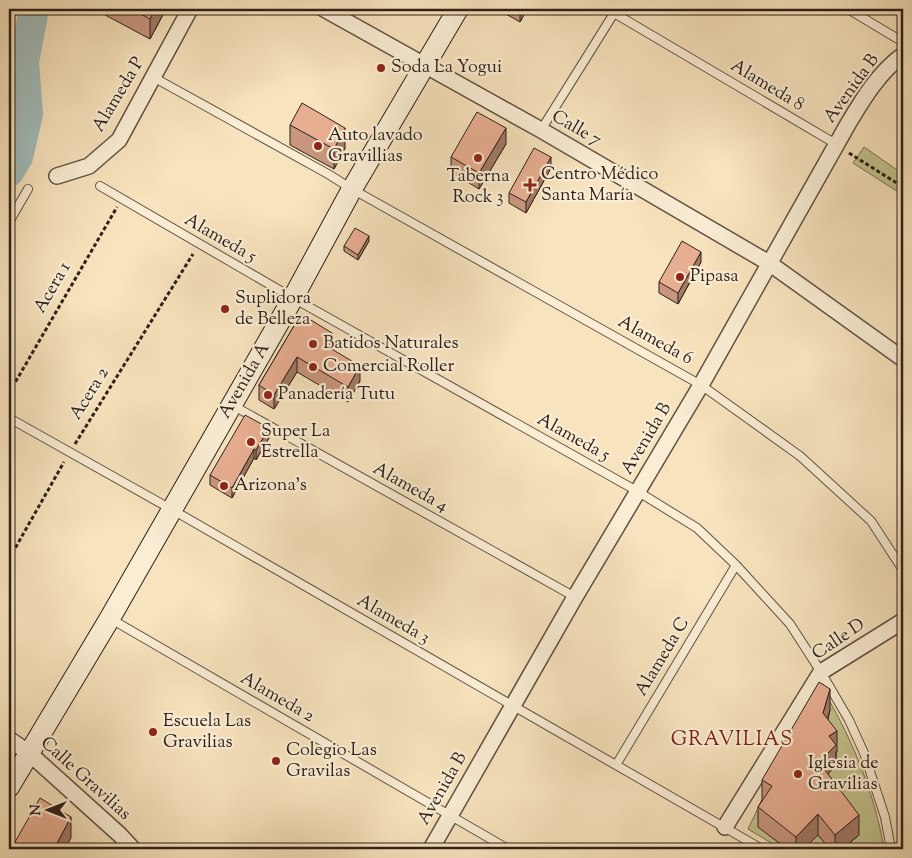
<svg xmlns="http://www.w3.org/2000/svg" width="912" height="858" font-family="'Sorts Mill Goudy',serif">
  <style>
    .green { fill: #c3c28d; stroke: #787154 }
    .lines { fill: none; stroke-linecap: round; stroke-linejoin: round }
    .river { stroke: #a1bcbb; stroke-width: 30 }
    .lane-casing { stroke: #605144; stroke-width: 10 }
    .street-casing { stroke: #605144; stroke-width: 18 }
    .secondary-casing { stroke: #2d201b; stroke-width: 22 }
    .path { stroke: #2d201b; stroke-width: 3; stroke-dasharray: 4 2.5; stroke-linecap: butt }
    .lane { stroke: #faedd4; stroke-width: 8 }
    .street { stroke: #faedd4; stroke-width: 15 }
    .secondary { stroke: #faedd4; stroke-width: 20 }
    .wall { fill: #c8967e; stroke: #2d201b }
    .shaded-wall { fill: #a27a66; stroke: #2d201b }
    .building { fill: #e8ae92; stroke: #2d201b }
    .poi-dot { fill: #8f2418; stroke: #faedd4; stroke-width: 2 }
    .labels { text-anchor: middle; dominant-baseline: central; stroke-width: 4.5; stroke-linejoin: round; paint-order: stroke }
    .poi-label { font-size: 18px; fill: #2d201b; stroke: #faedd4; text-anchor: start }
    .street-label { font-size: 18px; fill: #2d201b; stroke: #faedd4 }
    .quarter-label { font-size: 20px; letter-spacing: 1px; fill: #7a1f14; stroke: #faedd4 }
  </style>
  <rect width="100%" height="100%" fill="#f7e3bd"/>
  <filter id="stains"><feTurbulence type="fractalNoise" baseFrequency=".004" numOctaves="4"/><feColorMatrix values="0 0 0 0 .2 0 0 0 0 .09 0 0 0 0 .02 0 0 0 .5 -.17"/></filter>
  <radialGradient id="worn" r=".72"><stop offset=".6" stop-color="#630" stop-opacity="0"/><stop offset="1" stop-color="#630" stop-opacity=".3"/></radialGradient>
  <!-- green -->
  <path class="green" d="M 864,147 L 903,174 L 903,195 L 853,163 Z
    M 826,695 C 854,743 875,795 884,849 L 842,849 L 858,835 L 814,777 L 829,756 L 837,751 L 823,734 Z
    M 762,800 L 772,806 L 787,849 L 781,849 L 748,829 Z
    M 818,835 L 830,849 L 804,849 Z"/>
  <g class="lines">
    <!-- river -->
    <path class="river" d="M 9,172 L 18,157 L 28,114 L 24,62 L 34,9"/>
    <defs>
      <path id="lane" d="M 848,9 L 903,42
        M 614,13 L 836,144
        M 153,77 L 328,174 L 352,189 L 701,385 L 800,456 L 871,521 L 903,570
        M 541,130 L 616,10
        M 100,186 L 293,298 L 637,491 L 697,528 L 736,565 L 790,624 L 821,672 L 849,720 L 864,753 L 885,817 L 891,849
        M 9,222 L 28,189
        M 232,405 L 575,597
        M 9,418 L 171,509 L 762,849
        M 111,619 L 508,849
        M 616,765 L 736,565"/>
      <path id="street" d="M 324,9 L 541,130 L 769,263 L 903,359
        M 57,176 L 89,166 L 119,140 L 190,9
        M 9,739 L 29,753 L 120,835 L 133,849
        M 725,827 L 821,672 L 903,621
        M 431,849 L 575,597 L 701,385 L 848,124 C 863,99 879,72 903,55"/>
      <path id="secondary" d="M 9,787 L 110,618 L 293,298 L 352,189 L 458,9"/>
    </defs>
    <!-- lane casing -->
    <use href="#lane" class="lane-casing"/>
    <!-- street casing -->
    <use href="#street" class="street-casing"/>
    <!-- secondary casing -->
    <use href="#secondary" class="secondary-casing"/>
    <!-- path -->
    <path class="path" d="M 849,153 L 903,187
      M 9,393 L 117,207
      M 75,444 L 193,254
      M 9,559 L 64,462"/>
    <!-- lane -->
    <use href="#lane" class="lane"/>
    <!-- street -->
    <use href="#street" class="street"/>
    <!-- secondary -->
    <use href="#secondary" class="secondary"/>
  </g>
  <!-- wall -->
  <path class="wall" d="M 94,9 L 166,9 L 150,39 Z
    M 497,9 L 527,9 L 520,22 Z
    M 290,125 L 345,148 L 334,169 L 290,145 Z
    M 506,144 L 479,189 L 451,172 L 451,157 Z
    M 551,168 L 526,213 L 509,203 L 509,193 Z
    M 369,241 L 358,260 L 344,251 L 344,246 Z
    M 701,262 L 678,304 L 659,293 L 659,282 Z
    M 301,314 L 332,347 L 332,349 L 360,381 L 348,402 L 297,372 L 274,409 L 259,400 L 259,385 Z
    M 269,438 L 256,460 L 254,458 L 232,498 L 210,485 L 210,475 Z
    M 830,710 L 828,719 L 837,752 L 836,752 L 836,766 L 827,774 L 859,835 L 842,849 L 830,849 L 818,835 L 804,849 L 787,849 L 758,827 L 758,807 L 762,800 L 762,780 Z"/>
  <!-- shaded-wall -->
  <path class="shaded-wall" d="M 155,9 L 166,9 L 150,39 L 150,19 Z
    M 521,9 L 527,9 L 520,22 L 520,12 Z
    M 345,128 L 345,148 L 334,169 L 334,149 Z
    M 506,128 L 506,144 L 479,189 L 479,173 Z
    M 551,157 L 551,168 L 526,213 L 526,202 Z
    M 369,236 L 369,241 L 358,260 L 358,255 Z
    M 701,252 L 701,262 L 678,304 L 678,293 Z
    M 332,333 L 332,347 L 325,360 L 325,345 Z
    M 297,357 L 297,372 L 274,409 L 274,395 Z
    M 360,366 L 360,381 L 348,402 L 348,387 Z
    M 269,428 L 269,438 L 256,460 L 256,450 Z
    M 254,449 L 254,458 L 232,498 L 232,488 Z
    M 830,689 L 830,710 L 823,734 L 823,713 Z
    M 12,706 L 12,712 L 9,717 L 9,712 Z
    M 837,731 L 837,752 L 836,752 L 836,766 L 819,782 L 819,762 L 829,736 Z
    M 818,814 L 818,835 L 804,849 L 796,849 L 796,837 Z
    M 859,815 L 859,835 L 842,849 L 835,849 L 835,835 Z
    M 71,817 L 71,838 L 65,849 L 54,849 Z"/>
  <!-- building -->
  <path class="building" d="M 132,9 L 155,9 L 150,19 Z
    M 515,9 L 521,9 L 520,12 Z
    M 302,103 L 345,128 L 334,149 L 290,125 Z
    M 477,112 L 506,128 L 479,173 L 451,157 Z
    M 534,148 L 551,157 L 526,202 L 509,193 Z
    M 355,228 L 369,236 L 358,255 L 344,246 Z
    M 682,241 L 701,252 L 678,293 L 659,282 Z
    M 301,314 L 332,333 L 325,345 L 360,366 L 348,387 L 297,357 L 274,395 L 259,385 Z
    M 245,415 L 269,428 L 256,450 L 254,449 L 232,488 L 210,475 Z
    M 819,682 L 830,689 L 823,713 L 837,731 L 829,736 L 836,745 L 819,762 L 859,815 L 835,835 L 818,814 L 796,837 L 758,807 L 772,786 L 762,780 Z
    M 9,705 L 12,706 L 9,712 Z
    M 40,798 L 71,817 L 54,849 L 11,849 Z"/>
  <!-- markers -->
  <g class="poi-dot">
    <circle cx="381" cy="68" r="5"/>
    <circle cx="318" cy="146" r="5"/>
    <circle cx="478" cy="158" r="5"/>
    <path d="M527.5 177.5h5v5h5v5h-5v5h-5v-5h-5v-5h5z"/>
    <circle cx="680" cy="277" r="5"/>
    <circle cx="225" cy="309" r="5"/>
    <circle cx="313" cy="344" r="5"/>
    <circle cx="313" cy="367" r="5"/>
    <circle cx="268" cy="395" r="5"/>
    <circle cx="251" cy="442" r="5"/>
    <circle cx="224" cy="486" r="5"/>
    <circle cx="153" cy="732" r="5"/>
    <circle cx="276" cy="761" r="5"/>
    <circle cx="798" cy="774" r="5"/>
  </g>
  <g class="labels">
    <!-- poi labels -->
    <g class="poi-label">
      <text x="391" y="68">Soda La Yogui</text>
      <text x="328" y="136">Auto lavado<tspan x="328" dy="21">Gravillias</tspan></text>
      <text x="541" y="175">Centro Médico<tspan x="541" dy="21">Santa María</tspan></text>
      <text x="478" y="177" text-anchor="middle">Taberna<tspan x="478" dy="21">Rock 3</tspan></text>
      <text x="690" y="277">Pipasa</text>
      <text x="235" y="299">Suplidora<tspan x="235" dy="21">de Belleza</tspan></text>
      <text x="323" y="344">Batidos Naturales</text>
      <text x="323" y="367">Comercial Roller</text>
      <text x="278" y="395">Panadería Tutu</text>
      <text x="261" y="432">Super La<tspan x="261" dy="21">Estrella</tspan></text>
      <text x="234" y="486">Arizona's</text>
      <text x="163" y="722">Escuela Las<tspan x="163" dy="21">Gravilias</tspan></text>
      <text x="286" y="751">Colegio Las<tspan x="286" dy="21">Gravilas</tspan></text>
      <text x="808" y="764">Iglesia de<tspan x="808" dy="21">Gravilias</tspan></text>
    </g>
    <!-- street labels -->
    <g class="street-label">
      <text transform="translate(767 86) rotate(31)">Alameda 8</text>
      <text transform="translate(852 89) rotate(-54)">Avenida B</text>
      <text transform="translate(119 95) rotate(-59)">Alameda P</text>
      <text transform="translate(576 129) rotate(30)">Calle 7</text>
      <text transform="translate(220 239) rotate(30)">Alameda 5</text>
      <text transform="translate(53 288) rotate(-60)">Acera 1</text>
      <text transform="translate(655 341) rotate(29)">Alameda 6</text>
      <text transform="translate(245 381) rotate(-60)">Avenida A</text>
      <text transform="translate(90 394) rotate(-58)">Acera 2</text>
      <text transform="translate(573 438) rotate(29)">Alameda 5</text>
      <text transform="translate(647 439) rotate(-59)">Avenida B</text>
      <text transform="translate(410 488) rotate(29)">Alameda 4</text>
      <text transform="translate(393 620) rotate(30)">Alameda 3</text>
      <text transform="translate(839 640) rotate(-34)">Calle D</text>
      <text transform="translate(663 657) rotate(-59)">Alameda C</text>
      <text transform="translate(277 698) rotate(30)">Alameda 2</text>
      <text transform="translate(85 779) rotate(42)">Calle Gravilias</text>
      <text transform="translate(443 789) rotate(-60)">Avenida B</text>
    </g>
    <!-- quarter labels -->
    <g class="quarter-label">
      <text x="732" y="740">GRAVILIAS</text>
    </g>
  </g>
  <!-- margin -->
  <rect width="912" height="858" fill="none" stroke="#f7e3bd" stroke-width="30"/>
  <rect x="10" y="10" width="892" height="838" fill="none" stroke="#2d201b" stroke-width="2.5"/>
  <rect x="15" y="15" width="882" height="828" fill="none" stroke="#2d201b"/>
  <!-- north arrow -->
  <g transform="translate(48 810) rotate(270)" stroke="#faedd4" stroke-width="4" paint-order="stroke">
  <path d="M0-4L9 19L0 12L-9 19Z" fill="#2d201b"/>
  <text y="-8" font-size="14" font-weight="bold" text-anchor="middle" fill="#2d201b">N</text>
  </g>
  <rect width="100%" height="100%" filter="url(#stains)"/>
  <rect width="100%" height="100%" fill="url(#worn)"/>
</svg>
